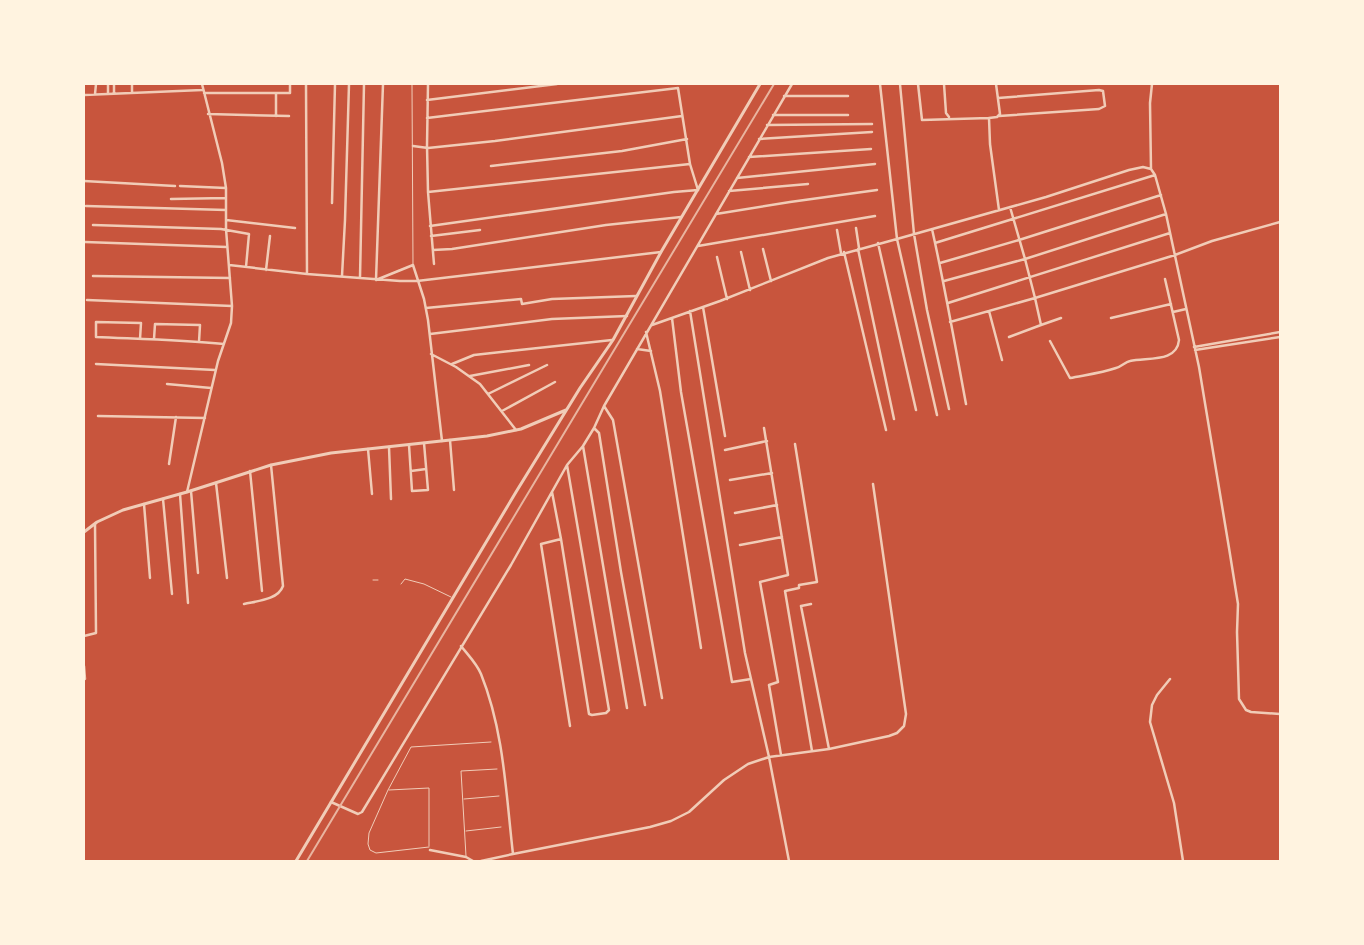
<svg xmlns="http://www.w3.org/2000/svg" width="1364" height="945" font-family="'Varela Round',sans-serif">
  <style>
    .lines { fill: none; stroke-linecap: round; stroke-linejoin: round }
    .service { stroke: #f1ccb7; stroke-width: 1 }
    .minor { stroke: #f1ccb7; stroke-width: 2.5 }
    .tertiary { stroke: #f1ccb7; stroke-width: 3 }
    .rail { stroke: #e9b49f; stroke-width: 2 }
  </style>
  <rect width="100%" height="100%" fill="#c8553d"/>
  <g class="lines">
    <!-- service -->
    <path class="service" d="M 412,84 L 413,265
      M 373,580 L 378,580
      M 401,584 L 405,579 L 424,584 L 451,597
      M 389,790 L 429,788 L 429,846
      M 464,799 L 499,796
      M 466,831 L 501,827
      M 429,847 L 376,853 L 370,850 L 368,844 L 369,833 L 388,790 L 411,747 L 491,742
      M 466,856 L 461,771 L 497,769"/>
    <!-- minor -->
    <path class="minor" d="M 108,84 L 108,94
      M 132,84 L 132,93
      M 306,84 L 307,274
      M 383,84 L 376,280 L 413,265 L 424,299 L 428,320 L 442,441
      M 428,84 L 427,146 L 428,192 L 434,264
      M 900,84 L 914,234 L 927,310 L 949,409
      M 918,84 L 922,120 L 989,118 L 990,144 L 999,210
      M 944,84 L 946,113 L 949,117
      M 1152,84 L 1150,103 L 1151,169 L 1155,175 L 1166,214 L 1199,367 L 1229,548 L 1238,604 L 1237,632 L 1239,699 L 1246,710 L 1251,712 L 1280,714
      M 114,93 L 114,84
      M 204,93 L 290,93 L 290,84
      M 276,93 L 276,116
      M 95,94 L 96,84
      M 84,95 L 202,90
      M 784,96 L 848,96
      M 998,98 L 1099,90 L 1103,91 L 1105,106 L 1099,109 L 999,116
      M 427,100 L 557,84
      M 208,114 L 289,116
      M 773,115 L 848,115
      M 427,118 L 678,88 L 690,164 L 698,190 L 674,192 L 430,226
      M 989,118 L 997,117 L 1000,114 L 996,84
      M 767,125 L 872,124
      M 759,139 L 872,132
      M 413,146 L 428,148 L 495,141 L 682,116
      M 749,157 L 871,149
      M 491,166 L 622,151 L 687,139
      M 737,178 L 875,164
      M 84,181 L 175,186
      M 180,186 L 226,188
      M 729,191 L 808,184
      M 428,192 L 690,164
      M 171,199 L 226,198
      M 332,203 L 335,84
      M 86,206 L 226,210
      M 716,214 L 790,202 L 877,190
      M 226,220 L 295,228
      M 93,225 L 221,229 L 249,234 L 246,267
      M 856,228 L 859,248
      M 932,229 C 945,287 955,345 966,404
      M 837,230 L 841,253
      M 431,236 L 480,230
      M 85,242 L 227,247
      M 878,243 L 916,410
      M 935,243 L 1155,175
      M 698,246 L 875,216
      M 763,249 L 771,281
      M 858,249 L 894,419
      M 433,250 L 452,249 L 606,225 L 681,217
      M 741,252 L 750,290
      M 844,252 L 886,430
      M 717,257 L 727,299
      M 940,263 L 1019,240 L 1161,195
      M 229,265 L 307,274 L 400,281 L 417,281 L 661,252
      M 266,270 L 270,236
      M 93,276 L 230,278
      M 342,276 L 345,220 L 349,84
      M 360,278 L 364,84
      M 944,281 L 1025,259 L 1166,214
      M 87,300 L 232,306
      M 948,303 L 1170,233
      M 703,307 L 725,436
      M 426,308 L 521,299 L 522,304 L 552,299 L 636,296
      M 690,311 L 745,653 L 769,757 L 789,861
      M 989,311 L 1002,360
      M 1173,312 L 1186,309
      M 672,318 L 681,392 L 732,682 L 751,679
      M 1111,318 L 1171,304
      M 950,322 L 1035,298 L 1025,259 L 1010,207
      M 652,325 L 720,301 L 828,258 L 897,239 L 880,84
      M 1041,325 L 1061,318
      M 646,332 L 660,391 L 701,648
      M 430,334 L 552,319 L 627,316
      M 1009,337 L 1041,325 L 1035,298 L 1175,255 L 1212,241 L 1280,222
      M 140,339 L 141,323 L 96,322 L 96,337 C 139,339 181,340 224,344
      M 154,339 L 155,324 L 200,325 L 199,342
      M 1050,341 L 1070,378 C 1085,375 1102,373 1116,368 C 1121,367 1125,362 1130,361 C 1147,357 1177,363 1179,340 L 1165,279
      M 1194,347 L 1280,332
      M 637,349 L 651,351
      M 1195,350 L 1280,337
      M 431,354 L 456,367 L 480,384 L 516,430
      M 96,364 L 215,370
      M 452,364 L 474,355 L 612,340
      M 470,376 L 529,365
      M 167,384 L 211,388
      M 488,394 L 547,365
      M 604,406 L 613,420 L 662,698
      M 502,411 L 555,382
      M 937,415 L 897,239 L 1046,197 L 1129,170 L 1143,167 L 1151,169
      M 98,416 L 205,418
      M 594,428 L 604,406 L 792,84
      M 764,428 L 788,575 L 760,582 L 778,682 L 769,685 L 781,755
      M 450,440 L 454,490
      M 795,444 L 817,582 L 799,585 L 799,588 L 785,591 L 812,751
      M 409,445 L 412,491 L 428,490 L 424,443
      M 583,446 L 594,428 L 599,433 L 621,572 L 645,705
      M 389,447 L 391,499
      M 368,449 L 372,494
      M 725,450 L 767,441
      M 169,464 L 176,417
      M 567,465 L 583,446 L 627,708
      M 250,471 L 262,591
      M 411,471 L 426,469
      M 730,480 L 772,473
      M 216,483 L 227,578
      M 191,491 L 198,573
      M 187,492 L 218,361 L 231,323 L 232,306 L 226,229 L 226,188 L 222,163 L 202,84
      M 552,492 L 561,539
      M 180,494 L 188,603
      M 163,499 L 172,594
      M 144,504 L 150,578
      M 735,513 L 777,505
      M 740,545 L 782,537
      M 244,604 C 257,601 278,600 283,586 L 271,465
      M 811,604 L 801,606 L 829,749
      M 84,636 L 96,633 L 95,524
      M 461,646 C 468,655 477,664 481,674 C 504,731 506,794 513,854 L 481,861
      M 84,666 L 85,679
      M 1170,679 L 1157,695 L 1152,705 L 1150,722 L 1174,803 L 1183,861
      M 331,802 L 358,814 L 362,812 L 511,565 L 567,465 L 609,710 L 606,713 L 592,715 L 589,714 L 561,539 L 541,544 L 570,726
      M 430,850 L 466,857 L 473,861
      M 513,854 L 650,827 L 671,821 L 689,812 L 724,780 L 748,764 L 769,757 L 829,749 L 889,736 L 897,733 L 904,726 L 906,714 L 873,484"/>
    <!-- tertiary -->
    <path class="tertiary" d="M 84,532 L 97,522 L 123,510 L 187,492 L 271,465 L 331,453 L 487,436 L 521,429 L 566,410
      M 296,861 L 516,492 L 580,388 L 613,340 L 661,252 L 760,84"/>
    <!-- rail -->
    <path class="rail" d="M 307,861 L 774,84"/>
  </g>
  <!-- border -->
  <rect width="1364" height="945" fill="none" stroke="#fff3e0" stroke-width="170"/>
</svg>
